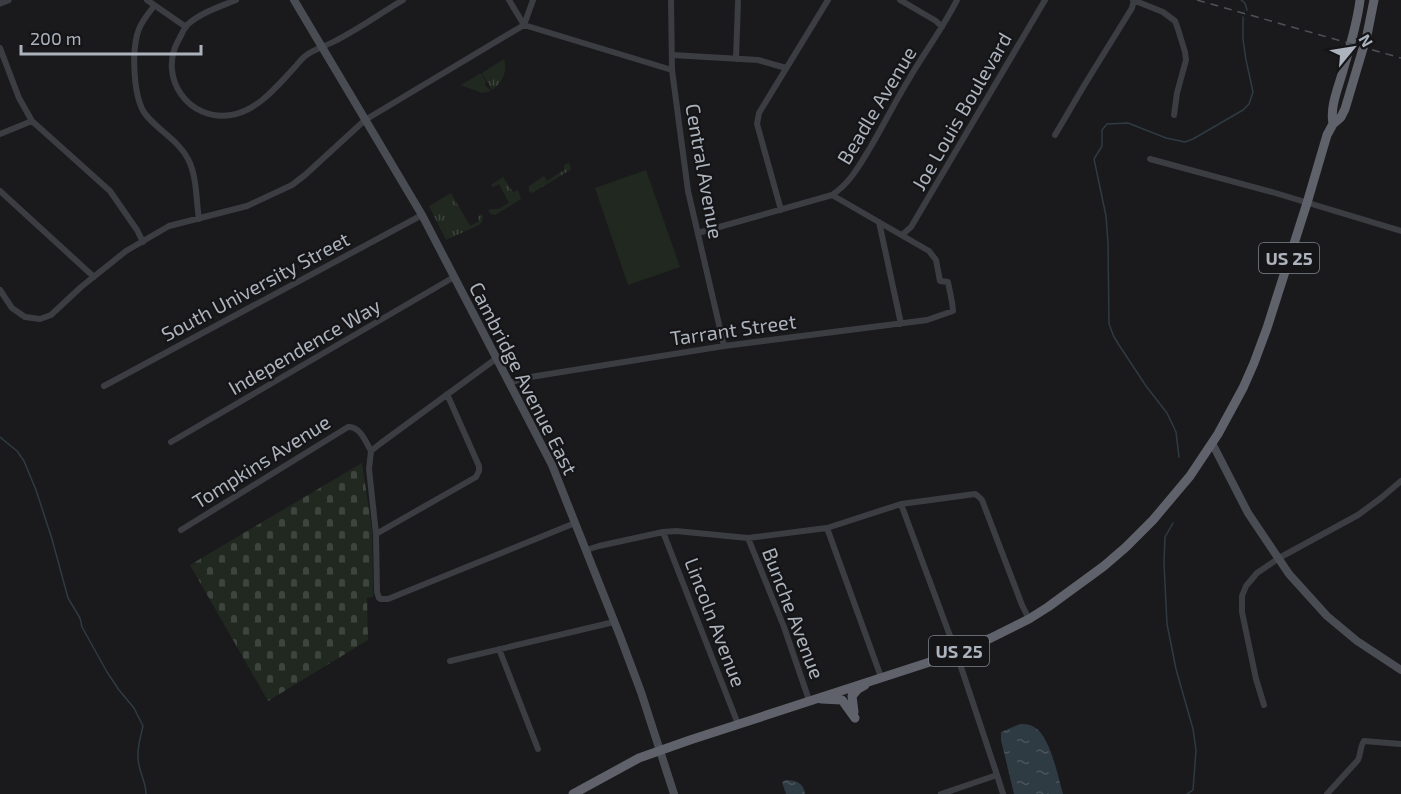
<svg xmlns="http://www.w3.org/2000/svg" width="1401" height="794" font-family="'Exo 2',sans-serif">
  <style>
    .grass { fill: url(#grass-tufts) }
    .cemetery { fill: url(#cemetery-stones) }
    .park { fill: #202820 }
    .water { fill: url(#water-ripples) }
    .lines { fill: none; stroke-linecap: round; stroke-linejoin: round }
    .stream { stroke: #2f3b42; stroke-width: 1.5 }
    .minor { stroke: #3b3d42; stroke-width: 6 }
    .tertiary { stroke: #3b3d42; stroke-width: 7 }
    .secondary { stroke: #494c52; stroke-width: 8 }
    .trunk { stroke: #5f626a; stroke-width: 9 }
    .rail { stroke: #4e5157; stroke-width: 1.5; stroke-dasharray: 8 6; stroke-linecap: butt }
    .labels { text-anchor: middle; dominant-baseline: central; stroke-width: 4.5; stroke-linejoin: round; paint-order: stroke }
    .shield { fill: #151518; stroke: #7f848c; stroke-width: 1.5 }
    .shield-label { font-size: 18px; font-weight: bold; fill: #acb3bd }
    .street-label { font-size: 20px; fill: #acb3bd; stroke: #151518 }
  </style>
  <defs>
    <pattern id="grass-tufts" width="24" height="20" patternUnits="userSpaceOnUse" patternTransform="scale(1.5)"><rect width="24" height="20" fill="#202820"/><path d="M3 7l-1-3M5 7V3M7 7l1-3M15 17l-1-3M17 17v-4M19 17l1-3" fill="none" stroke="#3e453e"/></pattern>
    <pattern id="cemetery-stones" width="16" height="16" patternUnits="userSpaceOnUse" patternTransform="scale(1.5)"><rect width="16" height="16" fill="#202820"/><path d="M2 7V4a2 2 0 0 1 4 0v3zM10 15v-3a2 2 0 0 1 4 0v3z" fill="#3e453e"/></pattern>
    <pattern id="water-ripples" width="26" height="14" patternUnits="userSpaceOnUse" patternTransform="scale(1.5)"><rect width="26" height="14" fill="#2f3b42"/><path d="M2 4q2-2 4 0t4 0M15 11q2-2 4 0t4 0" fill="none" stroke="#4a555b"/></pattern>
  </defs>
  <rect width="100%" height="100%" fill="#1a1a1d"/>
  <!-- grass -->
  <path class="grass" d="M 504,59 C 508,72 502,83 492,90 L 489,85 L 489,83 L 487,82 L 482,73 Z
    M 481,73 L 486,82 L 485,85 L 491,91 L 482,93 L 461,85 Z
    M 569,163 L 571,168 L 570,170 L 534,192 L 531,193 L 529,191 L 529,186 L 544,176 L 547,181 L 564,170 L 564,165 Z
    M 503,177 L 513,192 L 518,190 L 521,199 L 495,215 L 491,214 L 488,211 L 491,209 L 498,209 L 509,203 L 499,184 L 493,187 L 491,185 Z
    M 451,193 L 470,226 L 479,221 L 478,216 L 482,214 L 483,217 L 482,222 L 479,225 L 446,240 L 429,206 Z"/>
  <!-- cemetery -->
  <path class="cemetery" d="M 362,463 L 372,530 L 373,597 L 367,598 L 368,640 L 268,701 L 190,565 Z"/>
  <!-- park -->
  <path class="park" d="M 646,170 L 680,267 L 628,285 L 595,188 Z"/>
  <!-- water -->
  <path class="water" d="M 1020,724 C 1025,724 1029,724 1034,727 C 1050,735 1058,777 1063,794 L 1014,794 L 1001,740 L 1001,732 Z
    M 786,780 C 796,780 804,783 805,794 L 786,794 L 782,782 Z"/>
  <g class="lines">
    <!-- stream -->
    <path class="stream" d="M 1241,0 L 1245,3 L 1247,10
      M 0,437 L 17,451 L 24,461 L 36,490 L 52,539 L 68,598 L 80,618 L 82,627 L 107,672 L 119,690 L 134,708 L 143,726 C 140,739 136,752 139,765 C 141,775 146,784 146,794
      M 1179,457 L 1176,432 L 1167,413 L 1146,386 L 1119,345 L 1114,337 L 1109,324 L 1108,243 L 1106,216 L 1094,159 L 1102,146 L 1102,130 L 1107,124 L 1128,123 L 1166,138 L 1185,142 L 1193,139 L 1243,110 L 1249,104 L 1253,92 L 1246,60 L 1243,39 L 1243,17
      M 1173,523 L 1165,537 L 1164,563 L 1167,624 L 1176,669 L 1193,729 L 1196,750 L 1193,790 L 1187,794"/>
    <!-- minor -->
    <path class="minor" d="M 147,0 L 186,27
      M 236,0 C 219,7 200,13 187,25 C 183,30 181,36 178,41 C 158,78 189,122 231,115 C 259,110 277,86 295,67 C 299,62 303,57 308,54 C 317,48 328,45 337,40 C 360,28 381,13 403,0
      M 509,0 L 524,25 L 672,70
      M 671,0 L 672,70 L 688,191 L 724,346
      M 900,0 L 936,21 L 942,27
      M 1133,0 L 1163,12 L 1175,21 L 1178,29 L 1185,52 L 1186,60 L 1177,93 L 1174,115
      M 154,6 C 148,14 142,21 139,29 C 131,49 133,99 146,115 C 159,131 179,141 188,159 C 197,176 196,200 199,219
      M 0,48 L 19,98 L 32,121 L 110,191 L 137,230 L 143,242
      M 672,55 L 758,60 L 786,68
      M 736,59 L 738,2
      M 0,134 L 32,121
      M 1055,135 L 1085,84 L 1132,8 L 1134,0
      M 1150,159 L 1272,192 L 1401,231
      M 0,191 L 94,277
      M 832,195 C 850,183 859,166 870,148 C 883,126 895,102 909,79 C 924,53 943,28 957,0
      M 781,210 L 757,124 L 759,113 L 828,0
      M 879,222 L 901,324
      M 902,235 L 911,227 L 1045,0
      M 0,290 L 12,308 L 25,317 L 40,319 L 51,315 L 81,287 L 126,251 L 169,226 L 247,206 L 292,185 L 305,175 L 365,120 L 524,25 L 533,0
      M 510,383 L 524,378 L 724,346 L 927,320 L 953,311 L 952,302 L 948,282 L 940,281 L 936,260 L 929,251 L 832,195 L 698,233
      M 104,386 L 422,215
      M 171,442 L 454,277
      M 371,451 L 369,469 L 376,534 L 377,592 L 379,598 L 381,599 L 388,599 L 575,523
      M 371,451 L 381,443 L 497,358
      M 901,504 L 956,652 L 997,775 L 941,794
      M 827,528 L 881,677
      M 181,530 L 348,427 C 360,426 366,442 371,451
      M 663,532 L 738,724
      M 376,534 L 476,477 L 479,471 L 479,466 L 447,394
      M 748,538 L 784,627 L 809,700
      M 586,550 L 599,546 L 663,532 L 676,531 L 748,538 L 811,530 L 827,528 L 901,504 L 975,494 L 978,496 L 982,500 L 1022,605 L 1029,619
      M 499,649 L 538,749
      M 450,661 L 614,622
      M 1264,705 L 1256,679 L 1242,612 L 1242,596 L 1246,586 L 1257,573 L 1279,558 L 1358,515 L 1381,498 L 1401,481
      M 997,775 L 1003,794
      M 1327,794 L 1358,760 C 1361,754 1360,746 1364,741 L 1401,744"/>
    <!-- tertiary -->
    <path class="tertiary" d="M 0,3 L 8,0"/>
    <!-- secondary -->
    <path class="secondary" d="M 294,0 L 422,215 L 552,465 L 620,636 L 641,692 L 674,794
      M 1212,443 L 1248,513 L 1289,574 L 1327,616 L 1357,641 L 1401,670"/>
    <!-- trunk -->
    <path class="trunk" d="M 1333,124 C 1330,107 1337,91 1342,74 C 1349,50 1357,25 1360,0
      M 821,699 L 842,700 L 855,718
      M 854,712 L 852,696 L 858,689 L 865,685
      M 573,794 L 639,758 L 690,740 L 936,660 L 991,638 L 1029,619 L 1048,607 L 1104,566 L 1126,547 L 1153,520 L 1190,476 L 1218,434 L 1243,388 L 1254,363 L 1267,328 L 1307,203 L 1327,135 L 1333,124 L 1341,117 L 1345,109 L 1367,35 L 1374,0"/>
    <!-- rail -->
    <path class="rail" d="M 1197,0 L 1401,58"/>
  </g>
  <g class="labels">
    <!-- shield labels -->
    <g class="shield">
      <rect x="1259" y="243" width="60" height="30" rx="4.5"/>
      <rect x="929" y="636" width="60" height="30" rx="4.5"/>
    </g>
    <g class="shield-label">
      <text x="1289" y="258">US 25</text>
      <text x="959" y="651">US 25</text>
    </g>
    <!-- street labels -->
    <g class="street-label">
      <text transform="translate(876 105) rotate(-59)">Beadle Avenue</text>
      <text transform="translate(961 111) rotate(-60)">Joe Louis Boulevard</text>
      <text transform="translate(705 171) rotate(80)">Central Avenue</text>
      <text transform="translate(255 286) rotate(-28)">South University Street</text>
      <text transform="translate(733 329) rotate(-8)">Tarrant Street</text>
      <text transform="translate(304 346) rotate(-30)">Independence Way</text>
      <text transform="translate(524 378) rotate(63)">Cambridge Avenue East</text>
      <text transform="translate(261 461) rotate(-32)">Tompkins Avenue</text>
      <text transform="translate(794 613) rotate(69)">Bunche Avenue</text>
      <text transform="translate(716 622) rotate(69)">Lincoln Avenue</text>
    </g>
  </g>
  <!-- north arrow -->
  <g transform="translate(1353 48) rotate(60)" stroke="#151518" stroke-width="4.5" paint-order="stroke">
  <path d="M0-4.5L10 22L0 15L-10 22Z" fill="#acb3bd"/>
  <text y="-9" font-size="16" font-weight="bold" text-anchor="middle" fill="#acb3bd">N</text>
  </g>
  <!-- scale -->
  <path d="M21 45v9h180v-9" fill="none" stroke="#acb3bd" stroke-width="3"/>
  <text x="30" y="45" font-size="18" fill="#acb3bd" stroke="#151518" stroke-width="4.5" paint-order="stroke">200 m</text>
</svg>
